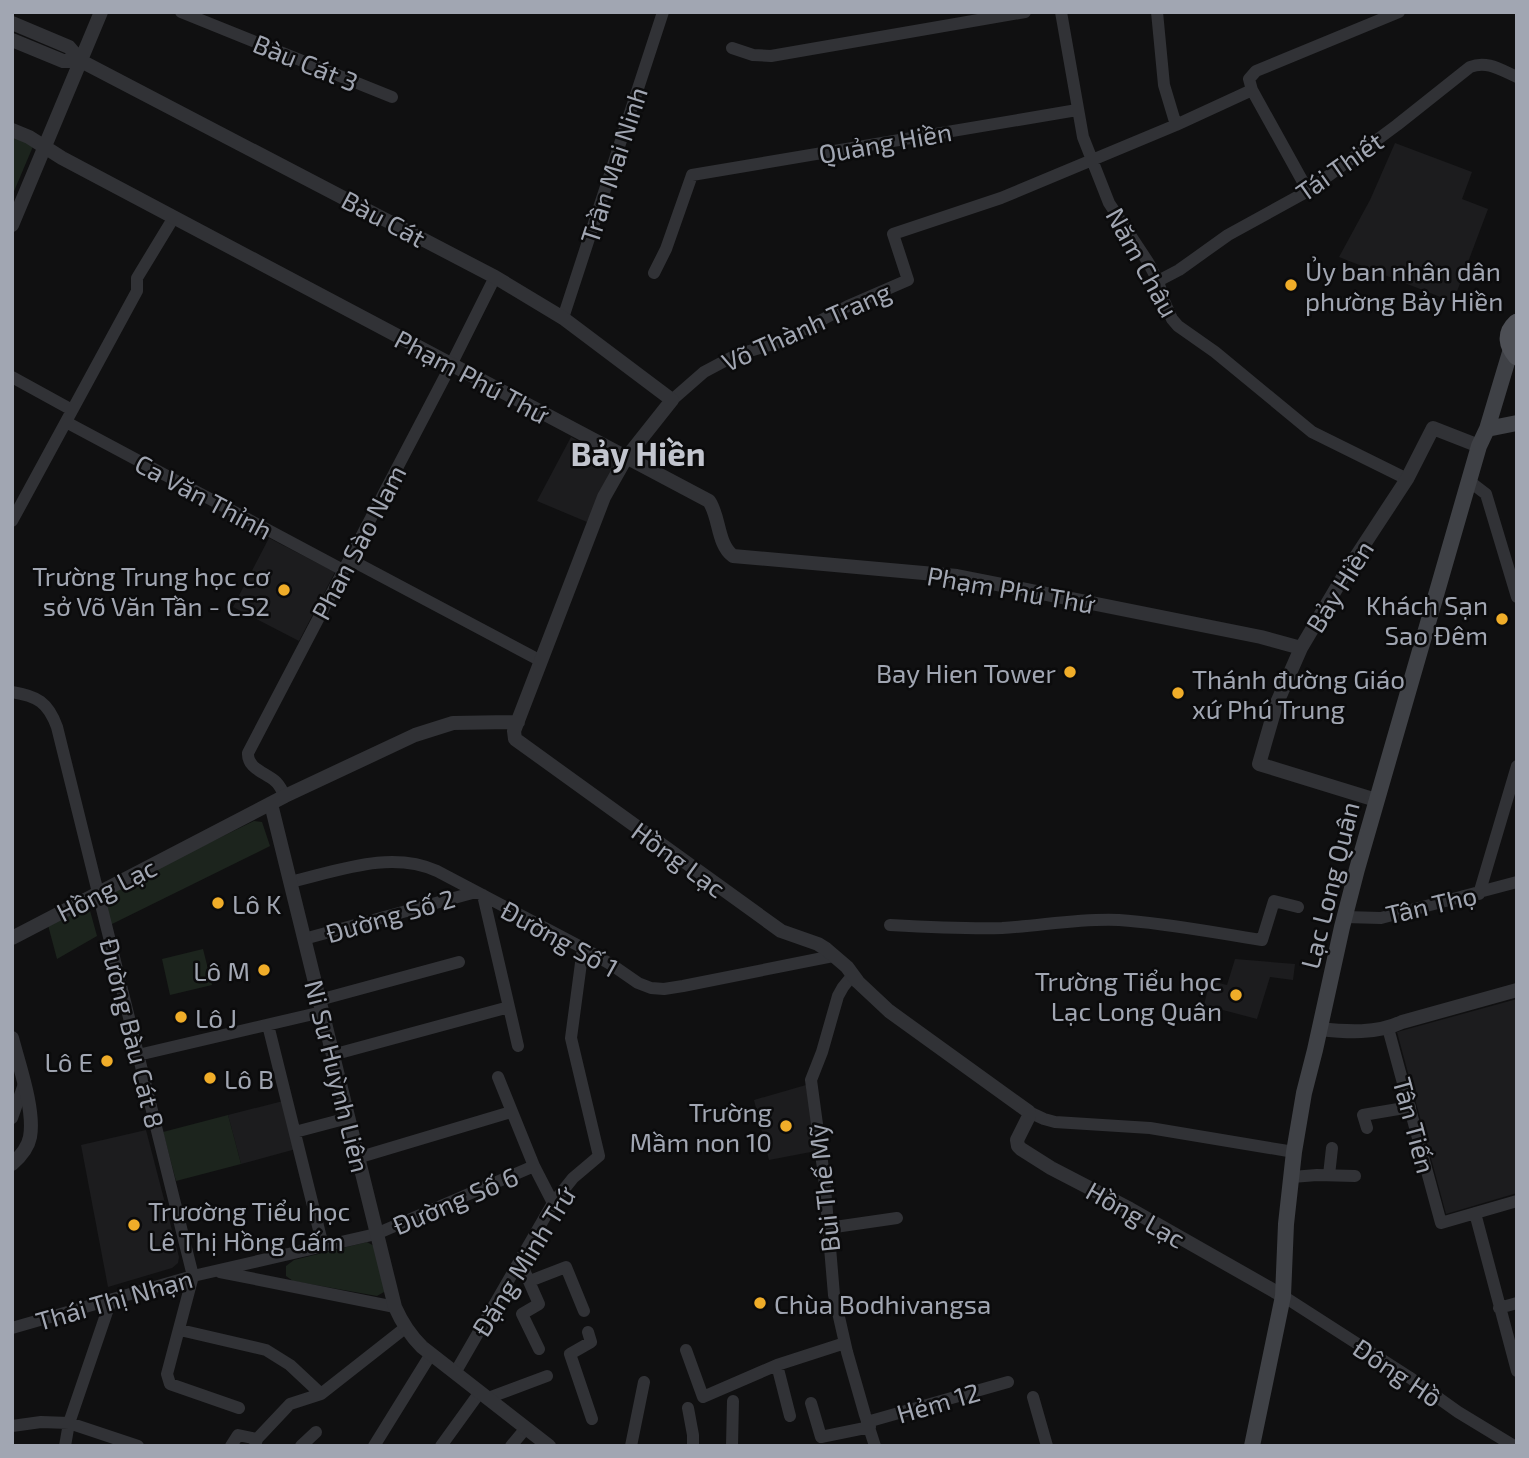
<svg xmlns="http://www.w3.org/2000/svg" width="1529" height="1458" font-family="'Exo 2',sans-serif">
  <style>
    .built { fill: #1c1c1e }
    .green { fill: #1c241d }
    .lines { fill: none; stroke-linecap: round; stroke-linejoin: round }
    .minor { stroke: #313236; stroke-width: 12 }
    .tertiary { stroke: #313236; stroke-width: 14 }
    .secondary { stroke: #3f4146; stroke-width: 16 }
    .primary { stroke: #4d4f55; stroke-width: 19 }
    .poi-dot { fill: #f0ad29; stroke: #0b0b0c; stroke-width: 2.5 }
    .labels { text-anchor: middle; dominant-baseline: central; stroke-width: 5; stroke-linejoin: round; paint-order: stroke }
    .street-label { font-size: 26px; fill: #a1a6b2; stroke: #0b0b0c }
    .poi-label { font-size: 26px; fill: #a1a6b2; stroke: #0b0b0c; text-anchor: start }
    .district-label { font-size: 33px; font-weight: bold; fill: #c2c5ce; stroke: #0b0b0c }
  </style>
  <rect width="100%" height="100%" fill="#101011"/>
  <!-- built -->
  <path class="built" d="M 1395,143 L 1472,172 L 1462,199 L 1488,209 L 1453,302 L 1339,257 L 1370,200 Z
    M 571,437 L 617,461 L 587,522 L 537,501 Z
    M 269,538 L 335,572 L 299,641 L 233,607 Z
    M 1235,959 L 1295,964 L 1293,980 L 1270,977 L 1257,1019 L 1204,1005 L 1210,981 L 1227,985 Z
    M 1517,999 L 1517,1193 L 1446,1214 L 1397,1032 Z
    M 806,1085 L 816,1151 L 769,1160 L 754,1100 Z
    M 283,1101 L 296,1149 L 241,1164 L 228,1115 Z
    M 146,1130 L 179,1257 L 178,1263 L 172,1268 L 108,1287 L 81,1145 Z"/>
  <!-- green -->
  <path class="green" d="M 12,135 L 34,144 L 12,196 Z
    M 254,821 L 262,822 L 270,846 L 110,925 L 106,893 Z
    M 89,907 L 97,936 L 57,959 L 48,925 L 81,909 Z
    M 203,949 L 212,985 L 170,995 L 162,959 Z
    M 228,1115 L 241,1164 L 176,1181 L 163,1132 Z
    M 367,1242 L 374,1246 L 385,1289 L 384,1292 L 377,1296 L 293,1281 L 286,1276 L 286,1266 L 294,1260 Z"/>
  <g class="lines">
    <!-- minor -->
    <path class="minor" d="M 181,12 L 392,97
      M 1061,12 L 1083,137 L 1109,203 L 1148,262 L 1158,281 L 1164,301 L 1172,319 L 1178,326 L 1215,352 L 1312,432 L 1407,479
      M 1157,12 L 1164,85 L 1176,125
      M 732,48 L 753,55 L 771,56 L 1025,12
      M 1252,90 L 1308,191
      M 654,273 L 666,249 L 692,175 L 1077,110
      M 1158,281 L 1179,270 L 1228,235 L 1308,191 L 1397,125 L 1470,67 C 1487,60 1501,70 1517,77
      M 563,318 L 663,12
      M 12,377 L 72,410
      M 672,400 L 704,372 L 736,355 L 780,342 L 848,306 L 908,280 L 893,234 L 1001,198 L 1176,125 L 1252,90 L 1249,79 L 1256,71 L 1399,12
      M 66,422 L 343,570
      M 1469,481 L 1486,494 L 1517,597
      M 12,521 L 137,291 L 137,278 L 174,217
      M 349,559 L 541,661
      M 12,692 C 37,696 48,702 57,727 L 193,1276 L 167,1374 L 170,1384 L 239,1408
      M 285,796 C 282,791 280,785 275,781 C 264,772 247,768 248,753 L 451,365 L 495,277
      M 290,882 C 338,871 390,850 437,871 L 583,948 L 612,965 L 638,983 L 651,988 L 664,989 L 683,986 L 833,956
      M 1479,894 L 1517,766
      M 483,895 L 518,1046
      M 1345,917 L 1381,918 L 1517,882
      M 890,925 C 927,927 964,929 1002,928 C 1041,926 1079,918 1119,920 C 1167,923 1215,933 1262,940 L 1274,901 L 1298,907
      M 304,939 L 476,892
      M 852,976 L 843,987 L 838,996 L 822,1052 L 811,1080 L 824,1176 L 834,1295 L 847,1352 L 865,1415 L 875,1446
      M 319,1000 L 459,962
      M 268,1025 L 323,1246
      M 1388,1028 L 1441,1223 L 1517,1201
      M 138,1055 L 322,1012
      M 332,1055 L 509,1007
      M 498,1077 L 534,1166 L 553,1203
      M 1029,1112 L 1044,1119 L 1055,1122 L 1150,1128 L 1294,1152
      M 12,1118 L 24,1084
      M 1367,1128 L 1363,1115 L 1410,1107
      M 295,1132 L 348,1118
      M 357,1158 L 511,1112
      M 1329,1175 L 1332,1148
      M 1292,1177 L 1317,1175 L 1355,1176
      M 1475,1213 L 1517,1371
      M 828,1228 L 897,1218
      M 520,1261 L 539,1304 L 522,1314 L 539,1349
      M 220,1272 L 395,1307
      M 530,1281 L 566,1267 L 584,1311
      M 1283,1296 L 1409,1377 L 1458,1412 L 1514,1446
      M 1499,1308 L 1517,1303
      M 12,1328 L 193,1276 L 376,1234 L 534,1166
      M 180,1330 L 266,1350 L 290,1365 L 321,1394
      M 588,1332 L 591,1342 L 570,1354 L 592,1419
      M 686,1350 L 703,1397 L 777,1365 L 845,1343
      M 777,1365 L 790,1416
      M 455,1373 L 553,1203 L 573,1178 L 599,1156 L 571,1038 L 583,948
      M 1033,1397 L 1047,1446
      M 488,1398 L 547,1376
      M 811,1403 L 821,1437 L 870,1427
      M 688,1408 L 693,1435 L 693,1446
      M 867,1422 L 1008,1382
      M 12,1426 L 41,1422 L 69,1423 L 138,1446
      M 65,1446 L 69,1423 L 111,1300
      M 231,1446 L 238,1435 L 257,1439
      M 255,1446 L 257,1439 L 290,1404 L 321,1394 L 405,1328
      M 301,1446 L 316,1432
      M 374,1446 L 431,1354
      M 441,1446 L 480,1392
      M 511,1446 L 526,1428
      M 631,1446 L 644,1382
      M 732,1446 L 733,1401"/>
    <!-- tertiary -->
    <path class="tertiary" d="M 12,23 L 69,47 L 81,61 L 495,277 L 563,318 L 672,400 L 626,458 L 604,497 L 514,731 L 515,739 L 781,931 L 818,944 L 826,949 L 847,967 L 858,982 L 889,1011 L 1029,1112 L 1029,1116 L 1017,1140 L 1018,1146 L 1021,1149 L 1051,1168 L 1130,1209 L 1283,1296
      M 12,40 L 63,61 L 81,61
      M 12,130 L 29,137 L 62,158 L 709,501 C 720,517 717,544 733,556 L 957,576 L 1261,637 L 1301,648
      M 12,225 L 101,12
      M 1376,800 L 1259,764 L 1276,705 L 1301,648 L 1346,572 L 1407,479 L 1433,428 L 1479,446
      M 271,804 L 395,1307 C 402,1323 410,1335 422,1347 L 549,1446
      M 12,938 L 285,796 L 415,735 L 453,723 L 518,722
      M 1319,1029 C 1347,1032 1377,1034 1402,1022 L 1517,990
      M 12,1038 C 19,1065 35,1110 30,1137 C 28,1148 20,1157 12,1164"/>
    <!-- secondary -->
    <path class="secondary" d="M 1487,429 L 1517,423
      M 1252,1446 L 1283,1296 L 1286,1224 L 1294,1152 L 1304,1093 L 1315,1050 L 1342,927 L 1357,869 L 1479,446 L 1487,429 L 1511,349"/>
    <!-- primary -->
    <path class="primary" d="M 1517,323 C 1505,334 1508,345 1517,356"/>
  </g>
  <!-- markers -->
  <g class="poi-dot">
    <circle cx="1291" cy="285" r="7"/>
    <circle cx="284" cy="590" r="7"/>
    <circle cx="1502" cy="619" r="7"/>
    <circle cx="1070" cy="672" r="7"/>
    <circle cx="1178" cy="693" r="7"/>
    <circle cx="218" cy="903" r="7"/>
    <circle cx="264" cy="970" r="7"/>
    <circle cx="1236" cy="995" r="7"/>
    <circle cx="181" cy="1017" r="7"/>
    <circle cx="107" cy="1061" r="7"/>
    <circle cx="210" cy="1078" r="7"/>
    <circle cx="786" cy="1126" r="7"/>
    <circle cx="134" cy="1225" r="7"/>
    <circle cx="760" cy="1303" r="7"/>
  </g>
  <g class="labels">
    <!-- street labels -->
    <g class="street-label">
      <text transform="translate(306 62) rotate(22)">Bàu Cát 3</text>
      <text transform="translate(885 142) rotate(-10)">Quảng Hiền</text>
      <text transform="translate(613 165) rotate(-72)">Trần Mai Ninh</text>
      <text transform="translate(1339 166) rotate(-35)">Tái Thiết</text>
      <text transform="translate(384 218) rotate(28)">Bàu Cát</text>
      <text transform="translate(1143 262) rotate(61)">Năm Châu</text>
      <text transform="translate(806 326) rotate(-24)">Võ Thành Trang</text>
      <text transform="translate(472 376) rotate(28)">Phạm Phú Thứ</text>
      <text transform="translate(204 496) rotate(28)">Ca Văn Thỉnh</text>
      <text transform="translate(358 542) rotate(-62)">Phan Sào Nam</text>
      <text transform="translate(1339 586) rotate(-58)">Bảy Hiền</text>
      <text transform="translate(1011 589) rotate(10)">Phạm Phú Thứ</text>
      <text transform="translate(679 859) rotate(36)">Hồng Lạc</text>
      <text transform="translate(1329 885) rotate(-76)">Lạc Long Quân</text>
      <text transform="translate(106 889) rotate(-27)">Hồng Lạc</text>
      <text transform="translate(1431 904) rotate(-13)">Tân Thọ</text>
      <text transform="translate(390 915) rotate(-16)">Đường Số 2</text>
      <text transform="translate(560 938) rotate(29)">Đường Số 1</text>
      <text transform="translate(133 1033) rotate(76)">Đường Bàu Cát 8</text>
      <text transform="translate(338 1076) rotate(76)">Ni Sư Huỳnh Liên</text>
      <text transform="translate(1415 1125) rotate(75)">Tân Tiến</text>
      <text transform="translate(823 1188) rotate(-96)">Bùi Thế Mỹ</text>
      <text transform="translate(455 1200) rotate(-23)">Đường Số 6</text>
      <text transform="translate(1136 1214) rotate(29)">Hồng Lạc</text>
      <text transform="translate(523 1261) rotate(-58)">Đặng Minh Trứ</text>
      <text transform="translate(114 1299) rotate(-16)">Thái Thị Nhạn</text>
      <text transform="translate(1398 1372) rotate(34)">Đông Hồ</text>
      <text transform="translate(938 1402) rotate(-16)">Hẻm 12</text>
    </g>
    <!-- poi labels -->
    <g class="poi-label">
      <text x="1305" y="270">Ủy ban nhân dân<tspan x="1305" dy="30">phường Bảy Hiền</tspan></text>
      <text x="270" y="575" text-anchor="end">Trường Trung học cơ<tspan x="270" dy="30">sở Võ Văn Tần - CS2</tspan></text>
      <text x="1488" y="604" text-anchor="end">Khách Sạn<tspan x="1488" dy="30">Sao Đêm</tspan></text>
      <text x="1056" y="672" text-anchor="end">Bay Hien Tower</text>
      <text x="1192" y="678">Thánh đường Giáo<tspan x="1192" dy="30">xứ Phú Trung</tspan></text>
      <text x="232" y="903">Lô K</text>
      <text x="250" y="970" text-anchor="end">Lô M</text>
      <text x="1222" y="980" text-anchor="end">Trường Tiểu học<tspan x="1222" dy="30">Lạc Long Quân</tspan></text>
      <text x="195" y="1017">Lô J</text>
      <text x="93" y="1061" text-anchor="end">Lô E</text>
      <text x="224" y="1078">Lô B</text>
      <text x="772" y="1111" text-anchor="end">Trường<tspan x="772" dy="30">Mầm non 10</tspan></text>
      <text x="148" y="1210">Trươờng Tiểu học<tspan x="148" dy="30">Lê Thị Hồng Gấm</tspan></text>
      <text x="774" y="1303">Chùa Bodhivangsa</text>
    </g>
    <!-- district labels -->
    <g class="district-label">
      <text x="638" y="453">Bảy Hiền</text>
    </g>
  </g>
  <!-- border -->
  <rect width="1529" height="1458" fill="none" stroke="#a1a6b2" stroke-width="28"/>
</svg>
